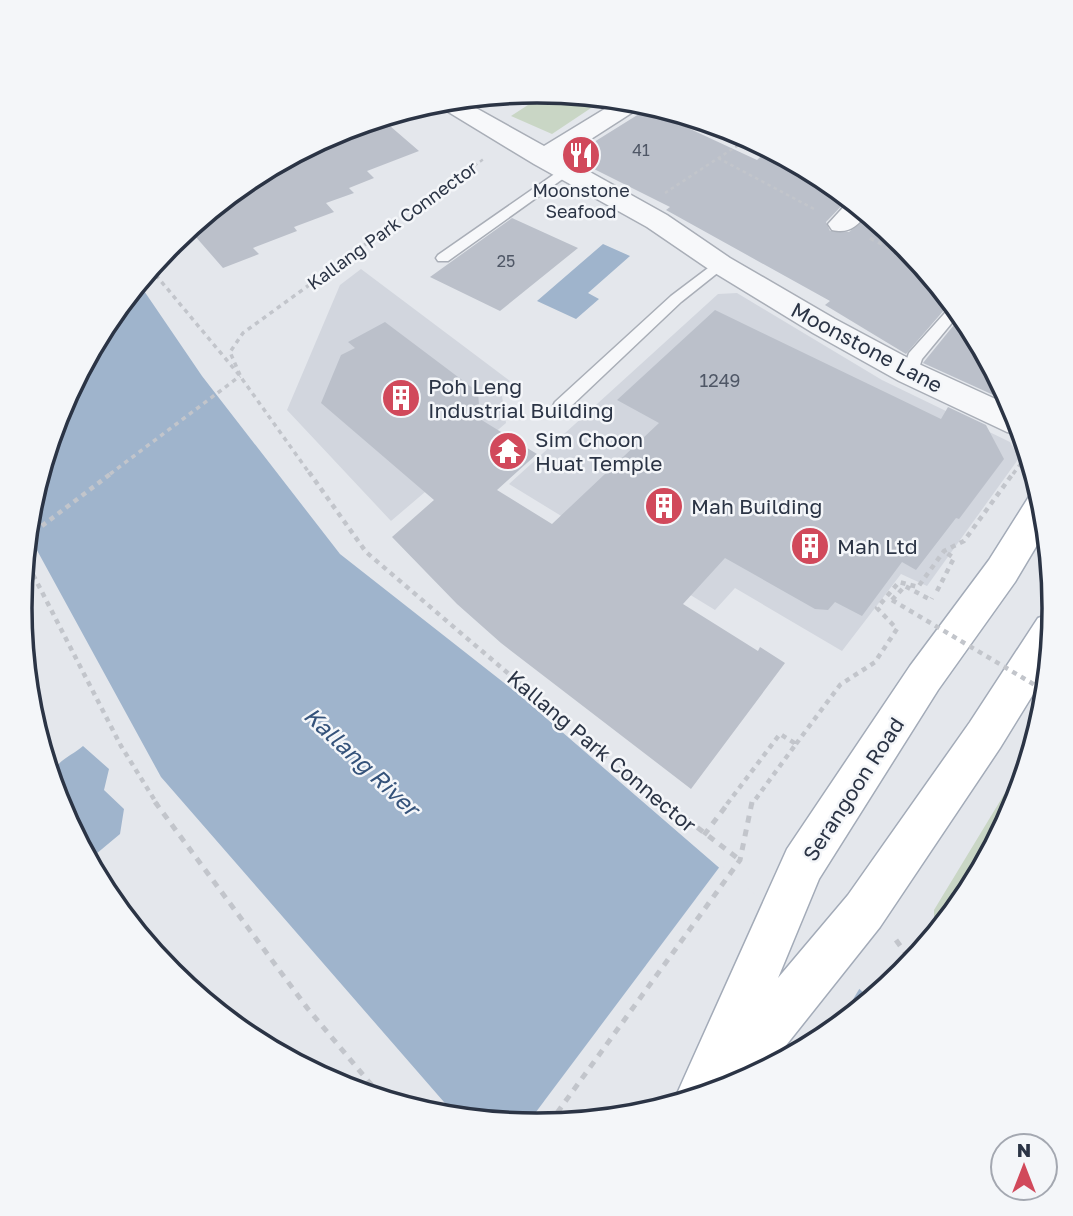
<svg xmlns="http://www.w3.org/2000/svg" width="1073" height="1216" font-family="'Golos Text',sans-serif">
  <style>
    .built { fill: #d2d6de }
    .green { fill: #c9d6c5 }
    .water { fill: #9fb4cc }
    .pier { fill: #e4e7ec }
    .building { fill: #bbc0ca }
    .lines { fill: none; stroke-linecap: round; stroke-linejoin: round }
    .service-casing { stroke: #a9aeb7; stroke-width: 3 }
    .minor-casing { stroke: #a9aeb7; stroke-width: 3 }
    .primary-casing { stroke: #a3abb8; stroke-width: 3 }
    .path-far3 { stroke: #c2c5cb; stroke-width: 2.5; stroke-dasharray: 3.5 3.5; stroke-linecap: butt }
    .path-far2 { stroke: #c2c5cb; stroke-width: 3.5; stroke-dasharray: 4.5 4.5; stroke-linecap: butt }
    .path-far1 { stroke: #c2c5cb; stroke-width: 4.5; stroke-dasharray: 5 5; stroke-linecap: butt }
    .path { stroke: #c2c5cb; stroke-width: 5; stroke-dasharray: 7 7; stroke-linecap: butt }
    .service { fill: #f7f8fa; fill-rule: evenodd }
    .minor { fill: #f7f8fa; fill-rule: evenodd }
    .primary { fill: #fff; fill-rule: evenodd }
    .path-bridge { stroke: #c2c5cb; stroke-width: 4.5; stroke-dasharray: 5 5; stroke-linecap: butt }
    .labels { text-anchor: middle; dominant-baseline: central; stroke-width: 5; stroke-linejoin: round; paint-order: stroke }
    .far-number-label { font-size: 16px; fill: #4f5766 }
    .far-poi-label { font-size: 18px; fill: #2b3445; stroke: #f4f6f9 }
    .far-street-label { font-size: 18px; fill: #2b3445; stroke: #f4f6f9 }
    .number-label { font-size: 18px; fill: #4f5766 }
    .street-label { font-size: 21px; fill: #2b3445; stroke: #f4f6f9 }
    .poi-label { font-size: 21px; fill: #2b3445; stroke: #f4f6f9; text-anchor: start }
    .water-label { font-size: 23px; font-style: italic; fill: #34527a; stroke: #f4f6f9 }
    .rim { fill: none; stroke: #2b3445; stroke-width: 3.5 }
  </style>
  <rect width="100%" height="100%" fill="#e4e7ec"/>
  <!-- built -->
  <path class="built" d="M 361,269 L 510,381 L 501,389 L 506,423 L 391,521 L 287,410 L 340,285 Z
    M 737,293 L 882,380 L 1010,442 L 1019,458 L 927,586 L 901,574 L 842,651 L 735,588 L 715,610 L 509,484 L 718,294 Z"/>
  <!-- green -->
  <path class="green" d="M 548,92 L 606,98 L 552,134 L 511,116 Z
    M 1031,750 L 1014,806 L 966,896 L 934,935 L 934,910 Z"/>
  <!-- water -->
  <path class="water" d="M 603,244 L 630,256 L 588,293 L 599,299 L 576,319 L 537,301 Z
    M 138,282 L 202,376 L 340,554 L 517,693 L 871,999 L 824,1038 L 734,1086 L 637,1115 L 536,1125 L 457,1117 L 161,777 L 27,532 C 33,466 69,375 107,320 C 116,307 128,294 138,282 Z
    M 83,746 L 109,769 L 104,790 L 124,809 L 120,834 L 96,854 C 81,837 37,791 56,767 C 62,759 75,753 83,746 Z"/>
  <!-- pier -->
  <path class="pier" d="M 721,865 L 861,986 L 836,1028 L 824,1038 L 734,1086 L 637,1115 L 527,1124 Z"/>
  <!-- building -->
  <path class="building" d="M 647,109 L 757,160 L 769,149 L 824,178 L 849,198 L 826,222 L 830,231 L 849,232 L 870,216 L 903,243 L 951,302 L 906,354 L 825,305 L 830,301 L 666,210 L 670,207 L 570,157 Z
    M 375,119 L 385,127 L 390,126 L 419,151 L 367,171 L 374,178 L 349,188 L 354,193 L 326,203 L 334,212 L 294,227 L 297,231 L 253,248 L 259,254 L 223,268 L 188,228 L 249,178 L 339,130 Z
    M 512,218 L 578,248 L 500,311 L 430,277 Z
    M 715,310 L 941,419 L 948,407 L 986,425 L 1004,459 L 959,519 L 956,518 L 916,570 L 902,562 L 862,616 L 835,602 L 828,610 L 815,609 L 725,558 L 683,604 L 758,651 L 760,647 L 785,663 L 691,789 L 501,643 L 457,604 L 392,537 L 434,500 L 321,403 L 341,355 L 355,348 L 348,342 L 385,322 L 478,392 L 480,419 L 537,454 L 497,490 L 552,524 L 659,423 L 617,400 Z
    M 962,315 L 967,321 L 1011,403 L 923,363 Z"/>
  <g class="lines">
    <defs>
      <path id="service" d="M 566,166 L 573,170 L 571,173 L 448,261 L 438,261 L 436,258 L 438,255 Z
        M 720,259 L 727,264 L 725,267 L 681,302 L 567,410 L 555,410 L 553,406 L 555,402 L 671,296 Z
        M 953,304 L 960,313 L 922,359 L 916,377 L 904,377 L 902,373 L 909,353 Z"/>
      <path id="minor" d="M 458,98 L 544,146 L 621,99 L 647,103 L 563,157 L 667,215 L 730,258 L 835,319 L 921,365 L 1013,407 L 1022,435 L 1007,432 L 899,381 L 813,333 L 710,270 L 647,227 L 534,164 L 432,102 Z
        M 849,201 L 868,214 C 856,226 850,234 832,230 L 828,224 Z"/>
      <path id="primary" d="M 1039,493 L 1046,530 L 1015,582 L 938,690 L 819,879 L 778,978 L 848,895 L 970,722 L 1038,618 L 1052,613 L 1048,670 L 1000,748 L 880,927 L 768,1068 L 734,1086 L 679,1103 L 676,1096 L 684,1078 L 787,849 L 910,666 L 989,560 L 1030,495 Z"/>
    </defs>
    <!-- service casing -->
    <use href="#service" class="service-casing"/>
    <!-- minor casing -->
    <use href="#minor" class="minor-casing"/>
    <!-- primary casing -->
    <use href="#primary" class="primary-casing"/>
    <!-- path-far3 -->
    <path class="path-far3" d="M 718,158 L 816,210
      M 665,193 L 749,138
      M 412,211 L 485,158"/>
    <!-- path-far2 -->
    <path class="path-far2" d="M 870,238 L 921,265
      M 150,268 L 240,376 L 310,474
      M 240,375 L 230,352 L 243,333 L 414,209
      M 110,474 L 240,376
      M 1013,474 L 1028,454"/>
    <!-- path-far1 -->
    <path class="path-far1" d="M 309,472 L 366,552 L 620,769 L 666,804
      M 26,538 L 113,472
      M 24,557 L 121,746 L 157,804
      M 937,591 L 954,558 L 944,551
      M 892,600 L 905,586 L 931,600 L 932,598
      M 796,744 L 840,685 L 875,662 L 897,629 L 877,608 L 899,582 L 918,587 L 944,551 L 964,541 L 1014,472
      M 727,804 L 780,734 L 796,744 L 752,804"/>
    <!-- path -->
    <path class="path" d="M 155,802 L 308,1009 L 384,1100
      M 664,802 L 740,860
      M 704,835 L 729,802
      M 896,940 L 912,962
      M 549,1124 L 740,860 L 752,802"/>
    <!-- service -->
    <use href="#service" class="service"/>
    <!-- minor -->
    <use href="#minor" class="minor"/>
    <!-- primary -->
    <use href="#primary" class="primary"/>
    <!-- path-bridge -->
    <path class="path-bridge" d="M 892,600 L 1045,691"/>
  </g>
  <!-- icons -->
  <defs>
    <symbol id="restaurant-disc" viewBox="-11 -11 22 22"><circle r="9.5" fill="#d1495b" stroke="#f4f6f9"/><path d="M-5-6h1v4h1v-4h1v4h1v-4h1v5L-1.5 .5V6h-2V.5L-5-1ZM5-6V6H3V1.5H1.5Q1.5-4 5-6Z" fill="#fff"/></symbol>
    <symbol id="building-disc" viewBox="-11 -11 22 22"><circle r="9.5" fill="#d1495b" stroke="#f4f6f9"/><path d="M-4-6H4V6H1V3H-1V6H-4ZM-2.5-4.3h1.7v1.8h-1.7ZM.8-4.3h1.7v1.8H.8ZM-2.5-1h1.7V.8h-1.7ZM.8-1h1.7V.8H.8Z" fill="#fff"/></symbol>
    <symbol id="temple-disc" viewBox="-11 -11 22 22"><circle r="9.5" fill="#d1495b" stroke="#f4f6f9"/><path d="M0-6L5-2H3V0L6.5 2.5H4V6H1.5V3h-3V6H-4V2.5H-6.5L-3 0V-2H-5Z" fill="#fff"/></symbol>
  </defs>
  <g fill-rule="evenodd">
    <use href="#restaurant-disc" x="559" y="133" width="44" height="44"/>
    <use href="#building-disc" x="379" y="376" width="44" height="44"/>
    <use href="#temple-disc" x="486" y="429" width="44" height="44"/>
    <use href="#building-disc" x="642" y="484" width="44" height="44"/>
    <use href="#building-disc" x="788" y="524" width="44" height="44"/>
  </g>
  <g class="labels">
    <!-- far-number labels -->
    <g class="far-number-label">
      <text x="641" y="150">41</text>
      <text x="506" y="261">25</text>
    </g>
    <!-- far-poi labels -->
    <g class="far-poi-label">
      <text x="581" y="190">Moonstone<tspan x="581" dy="21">Seafood</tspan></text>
    </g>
    <!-- far-street labels -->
    <g class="far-street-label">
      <text transform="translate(392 225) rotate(-36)">Kallang Park Connector</text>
    </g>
    <!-- number labels -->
    <g class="number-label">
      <text x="720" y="380">1249</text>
    </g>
    <!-- street labels -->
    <g class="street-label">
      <text transform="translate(867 347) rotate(28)">Moonstone Lane</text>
      <text transform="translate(602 751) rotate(40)">Kallang Park Connector</text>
      <text transform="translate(853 789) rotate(-57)">Serangoon Road</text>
    </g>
    <!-- poi labels -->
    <g class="poi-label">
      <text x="428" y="386">Poh Leng<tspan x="428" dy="24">Industrial Building</tspan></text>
      <text x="535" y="439">Sim Choon<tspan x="535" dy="24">Huat Temple</tspan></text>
      <text x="691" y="506">Mah Building</text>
      <text x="837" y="546">Mah Ltd</text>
    </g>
    <!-- water labels -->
    <g class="water-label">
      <text transform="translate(362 761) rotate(43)">Kallang River</text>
    </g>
  </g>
  <!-- crop -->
  <path d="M0 0H1073V1216H0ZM32 608a505 505 0 1 1 1010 0a505 505 0 1 1-1010 0Z" fill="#f4f6f9" fill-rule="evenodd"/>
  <path class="rim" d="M32 608a505 505 0 1 1 1010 0a505 505 0 1 1-1010 0Z"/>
  <!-- north arrow -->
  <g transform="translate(1024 1167)"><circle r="33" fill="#f4f6f9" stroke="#a4a8b1" stroke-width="2"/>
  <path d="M0-5L12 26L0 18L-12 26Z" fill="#d1495b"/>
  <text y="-10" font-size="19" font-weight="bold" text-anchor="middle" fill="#2b3445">N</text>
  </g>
</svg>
